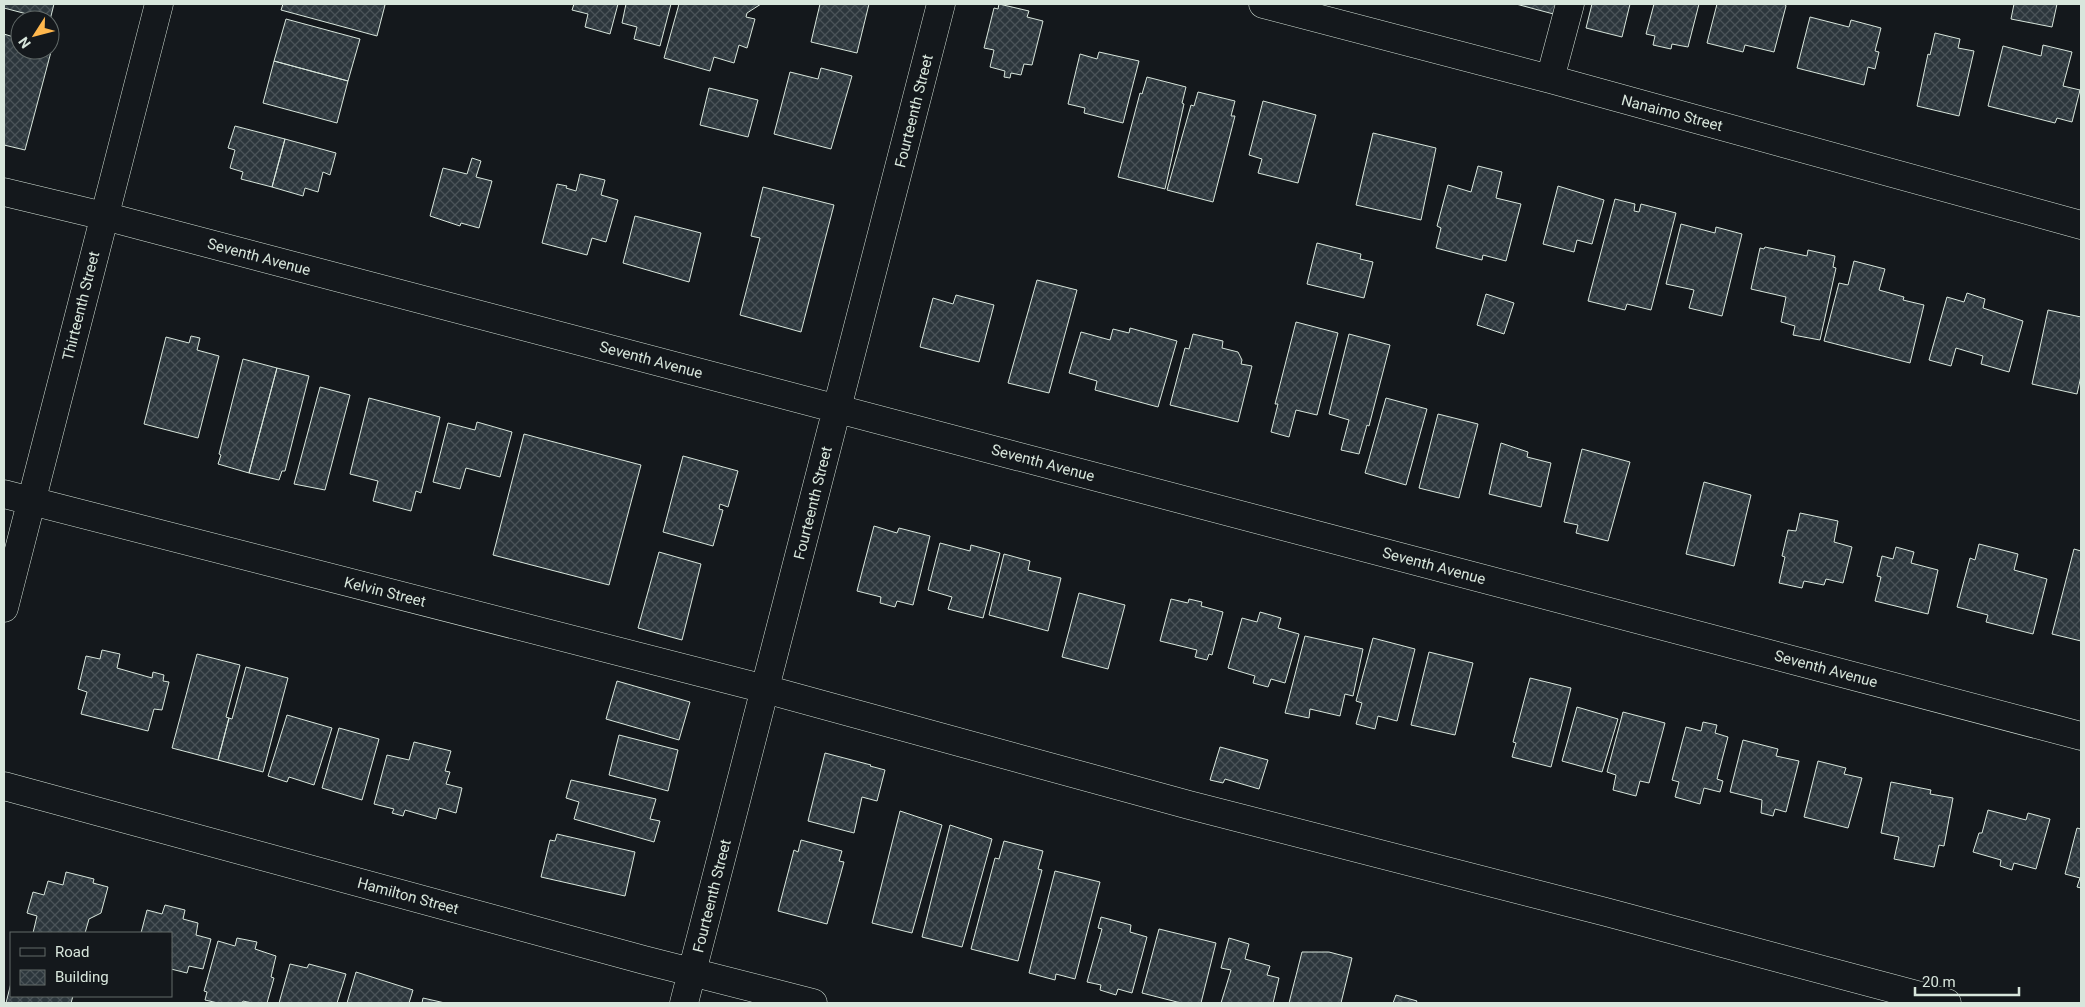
<svg xmlns="http://www.w3.org/2000/svg" width="2085" height="1007" font-family="Roboto,sans-serif">
  <style>
    .building { fill: url(#building-cross-hatch); stroke: #d8e6dc }
    .lines { fill: none; stroke-linecap: round; stroke-linejoin: round }
    .minor-casing { stroke: #d8e6dc; stroke-width: 29 }
    .minor { stroke: #14181c; stroke-width: 28 }
    .labels { text-anchor: middle; dominant-baseline: central; stroke-width: 4; stroke-linejoin: round; paint-order: stroke }
    .street-label { font-size: 15px; fill: #d8e6dc; stroke: #14181c }
  </style>
  <defs>
    <pattern id="building-cross-hatch" width="8" height="8" patternUnits="userSpaceOnUse" patternTransform="scale(1.25)"><rect width="8" height="8" fill="#2c363c"/><path d="M0 0l8 8M0 8l8-8" fill="none" stroke="#4a5358"/></pattern>
  </defs>
  <rect width="100%" height="100%" fill="#14181c"/>
  <!-- building -->
  <path class="building" d="M 4,4 L 54,4 L 50,20 L 4,8 Z
    M 283,4 L 382,4 L 385,5 L 377,36 L 281,10 Z
    M 574,4 L 618,4 L 610,34 L 585,27 L 588,14 L 572,10 Z
    M 626,4 L 671,4 L 660,46 L 634,39 L 637,27 L 622,23 Z
    M 679,4 L 761,4 L 747,13 L 746,17 L 755,19 L 747,48 L 739,45 L 734,63 L 714,57 L 710,71 L 664,58 Z
    M 820,4 L 869,4 L 857,53 L 811,42 Z
    M 999,4 L 1029,11 L 1027,17 L 1043,21 L 1032,65 L 1024,64 L 1021,75 L 1011,73 L 1010,78 L 1004,77 L 1005,71 L 990,67 L 994,50 L 984,48 L 994,8 L 998,9 Z
    M 1516,4 L 1564,4 L 1561,16 Z
    M 1592,4 L 1630,4 L 1622,37 L 1586,28 Z
    M 1654,4 L 1699,4 L 1688,47 L 1672,44 L 1671,49 L 1653,45 L 1655,36 L 1646,34 Z
    M 1717,4 L 1785,4 L 1786,6 L 1774,52 L 1745,45 L 1743,52 L 1707,43 Z
    M 2014,4 L 2057,4 L 2052,27 L 2011,19 Z
    M 1810,17 L 1849,27 L 1851,20 L 1881,28 L 1875,51 L 1879,52 L 1875,69 L 1868,67 L 1864,85 L 1797,68 Z
    M 286,19 L 360,39 L 348,81 L 274,61 Z
    M 1935,33 L 1960,39 L 1958,48 L 1974,51 L 1959,116 L 1917,106 L 1928,54 L 1930,55 Z
    M 4,34 L 20,39 L 20,50 L 50,50 L 50,47 L 52,48 L 25,150 L 4,145 Z
    M 2043,45 L 2072,52 L 2063,86 L 2080,90 L 2072,122 L 2057,118 L 2055,123 L 1988,106 L 2003,46 L 2041,56 Z
    M 1099,52 L 1139,61 L 1123,123 L 1084,113 L 1085,108 L 1068,104 L 1080,54 L 1097,59 Z
    M 274,61 L 348,81 L 337,123 L 263,103 Z
    M 821,68 L 852,76 L 831,149 L 774,134 L 790,72 L 818,79 Z
    M 1147,77 L 1186,87 L 1182,103 L 1184,104 L 1165,189 L 1118,177 L 1140,93 L 1142,94 Z
    M 709,88 L 758,100 L 748,137 L 700,125 Z
    M 1198,92 L 1235,101 L 1231,116 L 1235,116 L 1213,202 L 1167,190 L 1191,105 L 1194,106 Z
    M 1263,101 L 1316,115 L 1298,183 L 1258,173 L 1262,159 L 1249,155 Z
    M 235,126 L 285,139 L 272,187 L 241,179 L 243,172 L 230,168 L 235,150 L 228,148 Z
    M 1373,133 L 1436,148 L 1421,220 L 1356,205 Z
    M 285,139 L 336,153 L 330,175 L 323,172 L 318,192 L 305,188 L 303,196 L 272,187 Z
    M 472,158 L 481,161 L 476,177 L 492,181 L 479,228 L 461,223 L 460,226 L 430,216 L 443,168 L 467,174 Z
    M 1478,166 L 1502,172 L 1496,198 L 1521,204 L 1506,261 L 1483,255 L 1482,260 L 1436,248 L 1441,228 L 1437,226 L 1448,185 L 1471,192 Z
    M 580,174 L 605,180 L 601,195 L 618,200 L 606,242 L 592,238 L 587,255 L 542,243 L 557,184 L 567,186 L 566,188 L 576,191 Z
    M 1558,186 L 1604,200 L 1592,244 L 1577,240 L 1574,252 L 1543,244 Z
    M 763,187 L 834,205 L 801,332 L 740,315 L 760,238 L 751,236 Z
    M 1615,199 L 1635,204 L 1634,211 L 1639,212 L 1641,204 L 1676,213 L 1651,310 L 1627,304 L 1625,310 L 1588,301 Z
    M 635,216 L 701,233 L 689,282 L 623,263 Z
    M 1681,224 L 1715,233 L 1716,227 L 1742,234 L 1722,316 L 1689,308 L 1694,290 L 1666,284 Z
    M 1317,243 L 1361,254 L 1360,259 L 1373,262 L 1364,298 L 1307,284 Z
    M 1765,247 L 1807,256 L 1808,250 L 1835,256 L 1833,267 L 1836,268 L 1820,340 L 1793,335 L 1795,326 L 1781,322 L 1786,297 L 1751,289 L 1760,248 L 1764,249 Z
    M 1854,261 L 1885,269 L 1879,290 L 1904,297 L 1903,300 L 1924,305 L 1910,363 L 1824,341 L 1839,283 L 1848,285 Z
    M 1037,280 L 1077,290 L 1049,393 L 1008,383 Z
    M 1967,293 L 1985,299 L 1983,308 L 2023,321 L 2009,372 L 1981,364 L 1983,356 L 1956,348 L 1951,366 L 1929,360 L 1947,297 L 1964,302 Z
    M 1486,294 L 1514,303 L 1504,334 L 1477,325 Z
    M 956,295 L 994,305 L 979,362 L 920,347 L 933,298 L 953,304 Z
    M 2048,310 L 2081,317 L 2081,376 L 2077,394 L 2032,384 Z
    M 1296,322 L 1338,333 L 1317,415 L 1296,410 L 1289,437 L 1271,432 L 1278,404 L 1275,404 Z
    M 1130,328 L 1177,341 L 1158,407 L 1095,390 L 1097,381 L 1069,373 L 1081,332 L 1110,340 L 1113,329 L 1129,333 Z
    M 1193,334 L 1223,341 L 1222,348 L 1238,352 L 1242,360 L 1241,364 L 1252,366 L 1238,422 L 1170,405 L 1185,348 L 1189,349 Z
    M 1349,334 L 1390,345 L 1369,426 L 1367,425 L 1359,454 L 1341,450 L 1349,420 L 1329,414 Z
    M 191,336 L 200,338 L 197,350 L 219,356 L 198,438 L 144,424 L 166,337 L 189,343 Z
    M 243,359 L 277,368 L 249,473 L 218,464 L 221,455 L 219,454 Z
    M 277,368 L 309,376 L 285,471 L 282,471 L 279,480 L 249,473 Z
    M 320,387 L 350,395 L 325,490 L 294,484 Z
    M 369,398 L 440,417 L 421,493 L 416,491 L 411,511 L 373,501 L 378,481 L 350,474 Z
    M 1386,398 L 1427,409 L 1406,485 L 1365,473 Z
    M 1438,414 L 1478,424 L 1459,498 L 1419,488 Z
    M 477,422 L 512,432 L 500,477 L 466,468 L 460,489 L 433,482 L 448,423 L 475,430 Z
    M 524,434 L 641,465 L 609,585 L 493,555 Z
    M 1501,443 L 1528,452 L 1527,457 L 1551,463 L 1541,507 L 1489,494 Z
    M 1582,449 L 1630,462 L 1608,541 L 1576,533 L 1578,525 L 1564,522 Z
    M 683,456 L 738,471 L 728,507 L 720,504 L 719,509 L 723,510 L 713,546 L 663,532 Z
    M 1704,482 L 1751,495 L 1734,566 L 1686,554 Z
    M 1800,513 L 1838,521 L 1834,542 L 1852,547 L 1843,583 L 1826,579 L 1824,585 L 1804,581 L 1802,588 L 1779,583 L 1785,557 L 1782,556 L 1788,530 L 1796,531 Z
    M 874,526 L 897,533 L 899,528 L 930,536 L 913,605 L 897,601 L 895,607 L 880,603 L 881,597 L 857,591 Z
    M 940,543 L 970,551 L 971,545 L 1000,553 L 983,618 L 948,609 L 952,597 L 928,590 Z
    M 1979,544 L 2018,554 L 2014,570 L 2047,579 L 2033,634 L 1986,622 L 1988,615 L 1957,607 L 1970,558 L 1975,560 Z
    M 1896,547 L 1914,552 L 1911,563 L 1938,570 L 1928,614 L 1875,601 L 1881,577 L 1877,576 L 1882,556 L 1893,559 Z
    M 2074,549 L 2081,551 L 2081,641 L 2052,634 Z
    M 659,552 L 701,564 L 682,640 L 638,628 Z
    M 1004,554 L 1030,561 L 1028,570 L 1061,578 L 1048,631 L 989,615 Z
    M 1079,593 L 1125,605 L 1108,669 L 1062,657 Z
    M 1171,599 L 1188,603 L 1189,599 L 1202,602 L 1201,606 L 1223,612 L 1212,655 L 1209,654 L 1207,660 L 1195,657 L 1197,650 L 1160,641 Z
    M 1260,612 L 1281,618 L 1278,628 L 1299,634 L 1285,683 L 1271,679 L 1268,687 L 1253,683 L 1255,676 L 1228,668 L 1242,618 L 1257,622 Z
    M 1305,636 L 1363,649 L 1353,696 L 1345,694 L 1340,716 L 1310,709 L 1309,718 L 1285,713 Z
    M 1373,638 L 1415,649 L 1397,721 L 1378,716 L 1375,729 L 1356,724 L 1362,703 L 1356,701 Z
    M 102,650 L 120,654 L 117,668 L 152,678 L 153,672 L 164,675 L 163,681 L 169,682 L 162,710 L 154,709 L 148,731 L 81,714 L 87,692 L 78,689 L 86,656 L 100,659 Z
    M 1429,652 L 1473,663 L 1455,735 L 1411,725 Z
    M 197,654 L 240,665 L 226,717 L 229,718 L 218,760 L 172,748 Z
    M 246,667 L 288,678 L 263,772 L 218,760 L 229,718 L 232,719 Z
    M 1530,678 L 1571,688 L 1551,767 L 1512,757 L 1516,743 L 1513,742 Z
    M 617,681 L 690,702 L 679,740 L 606,719 Z
    M 1577,707 L 1618,719 L 1602,772 L 1562,761 Z
    M 1623,712 L 1665,723 L 1649,783 L 1640,781 L 1636,796 L 1613,790 L 1616,775 L 1607,772 Z
    M 287,715 L 332,728 L 314,785 L 289,777 L 287,782 L 268,776 Z
    M 1703,722 L 1717,725 L 1715,733 L 1728,737 L 1717,779 L 1723,781 L 1720,792 L 1704,788 L 1700,804 L 1675,797 L 1679,782 L 1672,780 L 1686,727 L 1701,731 Z
    M 339,728 L 379,739 L 362,800 L 322,788 Z
    M 619,735 L 678,750 L 668,791 L 609,775 Z
    M 1743,740 L 1778,749 L 1776,756 L 1799,761 L 1786,812 L 1775,809 L 1773,816 L 1761,813 L 1762,800 L 1730,792 Z
    M 414,742 L 451,751 L 445,771 L 450,772 L 446,784 L 462,788 L 456,813 L 439,808 L 436,819 L 405,810 L 403,816 L 392,813 L 394,809 L 374,804 L 387,755 L 409,760 Z
    M 1220,747 L 1268,760 L 1259,789 L 1225,779 L 1223,783 L 1210,780 Z
    M 825,753 L 871,765 L 870,766 L 885,770 L 877,801 L 862,797 L 854,833 L 808,821 Z
    M 1818,761 L 1846,768 L 1844,774 L 1862,778 L 1848,828 L 1804,817 Z
    M 571,780 L 656,799 L 650,819 L 660,821 L 654,842 L 574,819 L 579,802 L 566,798 Z
    M 1891,782 L 1931,790 L 1930,794 L 1953,798 L 1944,846 L 1939,845 L 1934,867 L 1894,859 L 1899,837 L 1881,833 Z
    M 1988,810 L 2026,820 L 2028,813 L 2050,819 L 2036,869 L 2014,863 L 2012,870 L 2000,866 L 2001,860 L 1973,852 L 1979,833 L 1982,833 Z
    M 900,811 L 942,825 L 912,933 L 872,923 Z
    M 950,825 L 992,839 L 962,947 L 922,937 Z
    M 2077,828 L 2081,829 L 2081,888 L 2077,887 L 2080,878 L 2065,874 Z
    M 557,834 L 635,852 L 625,896 L 541,877 L 550,840 L 555,841 Z
    M 801,840 L 842,851 L 839,861 L 844,862 L 827,924 L 778,911 L 794,850 L 798,852 Z
    M 1004,841 L 1043,851 L 1038,869 L 1042,870 L 1018,961 L 971,949 L 995,858 L 999,859 Z
    M 1055,871 L 1100,882 L 1075,979 L 1056,974 L 1055,980 L 1029,973 Z
    M 66,872 L 94,879 L 93,883 L 108,887 L 101,913 L 89,919 L 85,933 L 33,933 L 37,916 L 27,913 L 33,892 L 44,895 L 48,881 L 63,885 Z
    M 165,905 L 185,910 L 183,919 L 198,923 L 196,935 L 211,939 L 203,969 L 189,966 L 187,973 L 171,969 L 171,933 L 141,933 L 147,910 L 162,914 Z
    M 1101,917 L 1131,925 L 1130,932 L 1147,937 L 1132,993 L 1118,989 L 1116,995 L 1100,990 L 1101,985 L 1087,982 L 1102,929 L 1098,928 Z
    M 1159,929 L 1216,943 L 1201,1003 L 1181,1003 L 1142,993 Z
    M 237,938 L 257,942 L 255,949 L 276,956 L 271,977 L 274,978 L 267,1003 L 252,1003 L 243,1001 L 242,1003 L 218,1003 L 205,1000 L 207,992 L 204,991 L 218,941 L 235,946 Z
    M 1229,938 L 1249,944 L 1245,959 L 1270,966 L 1267,975 L 1279,978 L 1273,1003 L 1221,1003 L 1231,970 L 1221,968 Z
    M 1302,952 L 1329,952 L 1352,958 L 1341,1003 L 1289,1003 Z
    M 290,964 L 307,968 L 309,964 L 346,974 L 337,1003 L 279,1003 Z
    M 356,972 L 413,990 L 409,1003 L 347,1003 Z
    M 11,983 L 11,996 L 73,996 L 71,1003 L 6,1003 Z
    M 1396,995 L 1417,1001 L 1416,1003 L 1393,1003 Z
    M 423,998 L 445,1003 L 422,1003 Z"/>
  <g class="lines">
    <defs>
      <path id="minor" d="M 1263,4 L 1550,79 L 2081,225
        M 1550,79 L 1570,4
        M 4,192 L 104,216 L 2081,736
        M 4,494 L 765,689 L 1189,805 L 1606,912 L 1947,1003
        M 4,608 L 159,4
        M 4,786 L 644,960 L 813,1003
        M 684,1003 L 941,4"/>
    </defs>
    <!-- minor casing -->
    <use href="#minor" class="minor-casing"/>
    <!-- minor -->
    <use href="#minor" class="minor"/>
  </g>
  <g class="labels">
    <!-- street labels -->
    <g class="street-label">
      <text transform="translate(914 111) rotate(-76)">Fourteenth Street</text>
      <text transform="translate(1672 113) rotate(15)">Nanaimo Street</text>
      <text transform="translate(259 257) rotate(15)">Seventh Avenue</text>
      <text transform="translate(81 306) rotate(-76)">Thirteenth Street</text>
      <text transform="translate(651 360) rotate(15)">Seventh Avenue</text>
      <text transform="translate(1043 463) rotate(15)">Seventh Avenue</text>
      <text transform="translate(813 503) rotate(-76)">Fourteenth Street</text>
      <text transform="translate(1434 566) rotate(15)">Seventh Avenue</text>
      <text transform="translate(385 592) rotate(14)">Kelvin Street</text>
      <text transform="translate(1826 669) rotate(15)">Seventh Avenue</text>
      <text transform="translate(408 896) rotate(15)">Hamilton Street</text>
      <text transform="translate(712 896) rotate(-76)">Fourteenth Street</text>
    </g>
  </g>
  <!-- border -->
  <rect width="2085" height="1007" fill="none" stroke="#d8e6dc" stroke-width="10"/>
  <!-- legend -->
  <rect x="10" y="932" width="162" height="65" fill="#14181c" stroke="#626a69"/>
  <rect x="20" y="948" width="25" height="8" fill="#14181c" stroke="#626a69"/>
  <text x="55" y="957" font-size="15" fill="#d8e6dc">Road</text>
  <rect x="20" y="970" width="25" height="15" fill="url(#building-cross-hatch)" stroke="#626a69"/>
  <text x="55" y="982" font-size="15" fill="#d8e6dc">Building</text>
  <!-- north arrow -->
  <g transform="translate(35 35) rotate(234)"><circle r="24" fill="#14181c" stroke="#626a69"/>
  <path d="M0-4L9 19L0 12L-9 19Z" fill="#ffb74d"/>
  <text y="-8" font-size="14" font-weight="bold" text-anchor="middle" fill="#d8e6dc">N</text>
  </g>
  <!-- scale -->
  <path d="M1915 987v8h104v-8" fill="none" stroke="#d8e6dc" stroke-width="2.5"/>
  <text x="1922" y="987" font-size="15" fill="#d8e6dc" stroke="#14181c" stroke-width="4" paint-order="stroke">20 m</text>
</svg>
